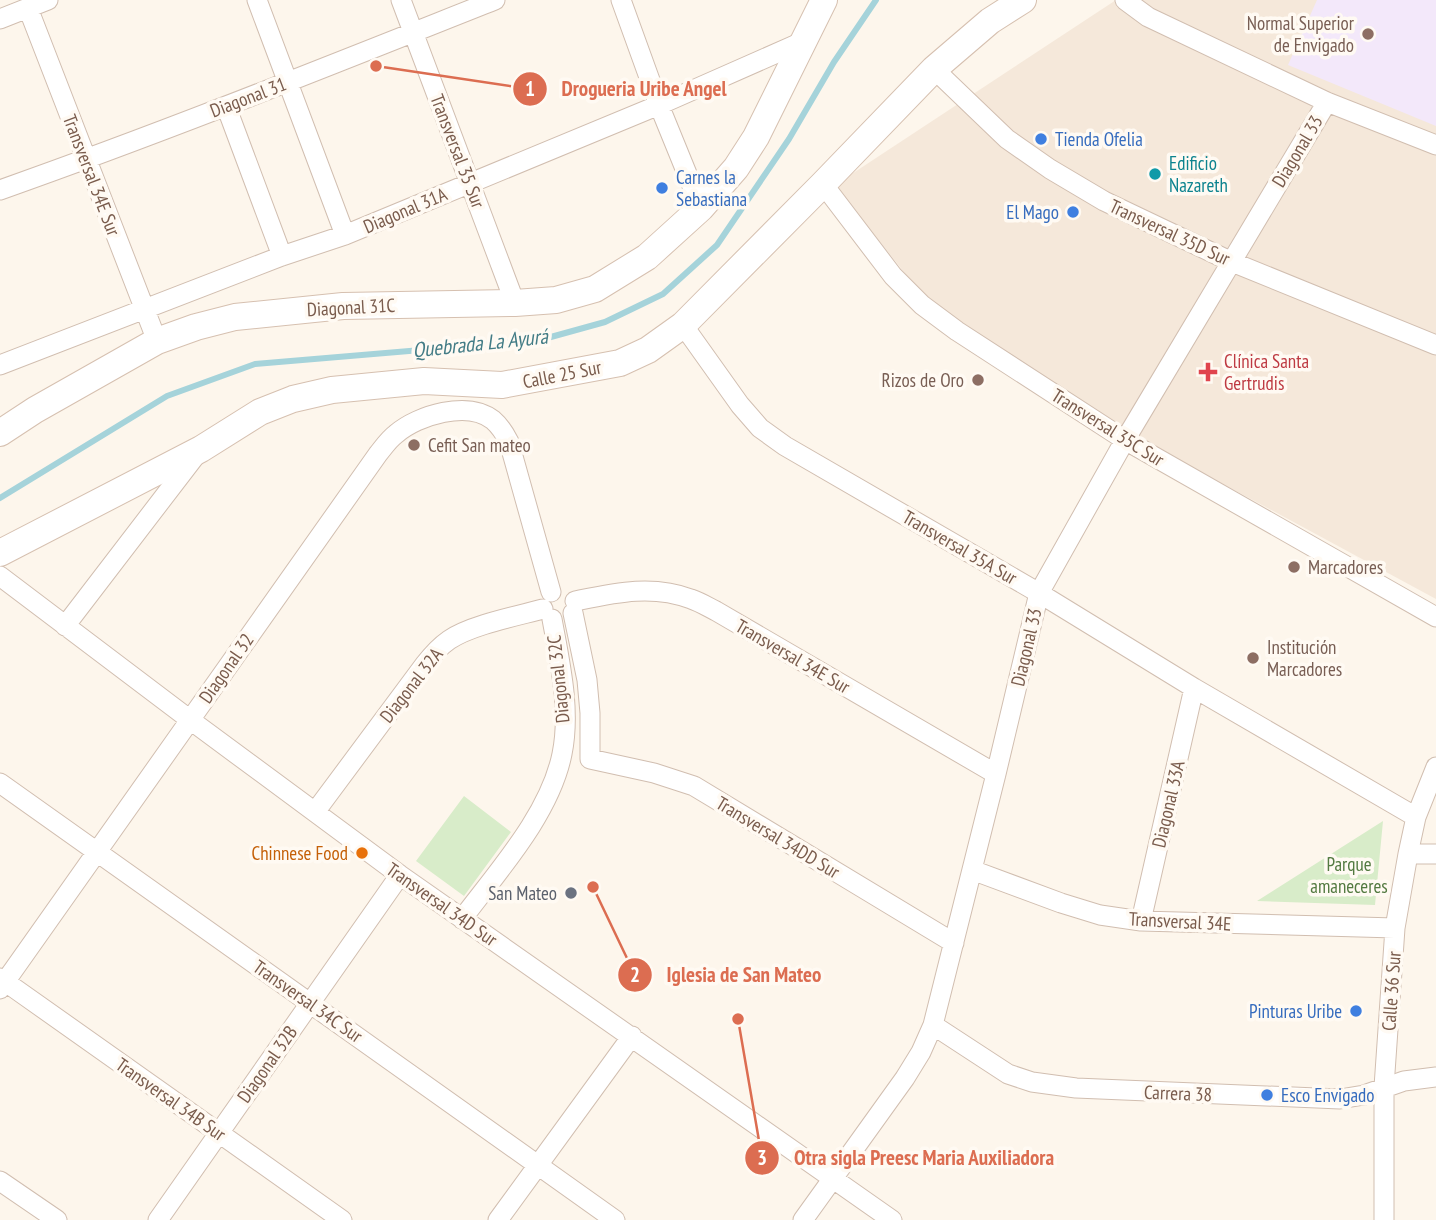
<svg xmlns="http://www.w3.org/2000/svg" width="1436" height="1220" font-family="'PT Sans Narrow',sans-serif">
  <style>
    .residential { fill: #f5e8da }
    .education { fill: #f3e8fa }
    .green { fill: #d8ecc9 }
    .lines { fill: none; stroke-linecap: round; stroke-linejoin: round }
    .stream { stroke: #a5d3da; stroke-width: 6 }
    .street-casing { stroke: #d1beb0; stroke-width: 21 }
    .secondary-casing { stroke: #d6c0b0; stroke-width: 28 }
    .street { stroke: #fff; stroke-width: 19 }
    .secondary { stroke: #fff; stroke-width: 26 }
    .education-dot { fill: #8d6e63; stroke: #fffaf3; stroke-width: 2.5 }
    .shop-dot { fill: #3f7fe0; stroke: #fffaf3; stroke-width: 2.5 }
    .culture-dot { fill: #0f9aa8; stroke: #fffaf3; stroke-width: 2.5 }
    .health-dot { fill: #e0444e; stroke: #fffaf3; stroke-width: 2.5 }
    .food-dot { fill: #e8710a; stroke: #fffaf3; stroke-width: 2.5 }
    .worship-dot { fill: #6b7280; stroke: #fffaf3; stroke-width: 2.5 }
    .labels { text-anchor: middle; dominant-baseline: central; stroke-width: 7; stroke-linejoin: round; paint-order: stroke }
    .education-label { font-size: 19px; fill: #785e54; stroke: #fffaf3; text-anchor: start }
    .street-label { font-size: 19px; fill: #7a5c4d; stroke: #fffaf3 }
    .shop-label { font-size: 19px; fill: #366cbe; stroke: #fffaf3; text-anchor: start }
    .culture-label { font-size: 19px; fill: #0d838f; stroke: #fffaf3; text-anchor: start }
    .health-label { font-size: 19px; fill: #be3a42; stroke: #fffaf3; text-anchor: start }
    .food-label { font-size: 19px; fill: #c56008; stroke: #fffaf3; text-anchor: end }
    .park-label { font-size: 19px; fill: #537a41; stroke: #fffaf3 }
    .worship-label { font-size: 19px; fill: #5b616d; stroke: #fffaf3; text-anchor: end }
    .water-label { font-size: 21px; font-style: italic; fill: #437c86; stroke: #fffaf3 }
    .leader { fill: none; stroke: #dc6d51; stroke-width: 2.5 }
    .callout-dot { fill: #dc6d51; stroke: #fffaf3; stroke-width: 2.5 }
    .mark-label { font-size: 21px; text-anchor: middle; font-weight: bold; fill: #fff }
    .callout-label { font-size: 21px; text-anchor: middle; font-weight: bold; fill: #dc6d51; stroke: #fffaf3; stroke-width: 7; stroke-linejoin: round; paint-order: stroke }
  </style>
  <rect width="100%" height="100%" fill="#fdf6ec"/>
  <!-- residential -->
  <path class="residential" d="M 1116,0 L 1436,0 L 1436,599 L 1112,424 L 922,295 L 835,185 Z"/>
  <!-- education -->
  <path class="education" d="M 1317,0 L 1436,0 L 1436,126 L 1288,65 Z"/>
  <!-- green -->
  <path class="green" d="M 464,796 L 511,832 L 464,896 L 416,861 Z
    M 1383,821 L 1375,905 L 1257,901 Z"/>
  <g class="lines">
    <!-- stream -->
    <path class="stream" d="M 0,498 L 167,396 L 255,364 L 540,340 L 605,322 L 663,294 L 717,245 L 789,139 L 834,62 L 876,0"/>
    <defs>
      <path id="street" d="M 257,0 L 345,235
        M 401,0 L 515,303
        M 621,0 L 659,105 L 701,208
        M 1125,0 L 1148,17 L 1327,102 L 1436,145
        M 28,8 L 157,341
        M 0,19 L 48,0
        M 934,69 L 1007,139 L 1050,169 L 1104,201 L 1232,262 L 1436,345
        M 226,106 L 282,256
        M 823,184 L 893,276 L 922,305 L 957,331 L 1125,440 L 1436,617
        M 0,190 C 167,131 331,65 495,0
        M 683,325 L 740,405 L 760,428 L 785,446 L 1039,593 L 1194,688 L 1416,817
        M 0,365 L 282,256 L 345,235 L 659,105 L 804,41
        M 0,576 L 189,719 L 400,875 L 892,1220
        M 575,601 C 614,593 652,584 691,599 C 700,602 708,607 716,611 L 996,774
        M 573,613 L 587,680 L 590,713 L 590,759 L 654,773 L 694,786 L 954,943
        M 65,626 L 196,455
        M 0,783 L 615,1220
        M 315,812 L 425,664 C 432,655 439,647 449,640 C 471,625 517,616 543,609
        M 1408,854 L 1436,854
        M 972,870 L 1061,903 L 1100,915 L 1141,921 L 1395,928
        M 462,919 C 498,871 550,814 562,754 C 571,710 560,663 552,619
        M 1141,921 L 1194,688
        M 0,978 L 342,1220
        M 0,989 C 127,811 251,632 378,454 C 383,448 389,439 396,434 C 418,415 468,400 493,420 C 500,426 505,434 509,442 L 551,592
        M 933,1025 L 1008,1074 L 1032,1082 L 1076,1088 L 1340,1099 L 1364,1095 L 1404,1081 L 1436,1077
        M 0,1181 L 57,1220
        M 158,1220 L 400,875
        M 498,1220 L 632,1036
        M 803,1220 L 905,1078 L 921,1052 L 933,1025 L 996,774 L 1039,593 L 1125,440 L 1327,102
        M 1384,1220 L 1384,1087 L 1395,928 L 1408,854 L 1416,817 L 1436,767"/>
      <path id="secondary" d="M 0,433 L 35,410 L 157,341 L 196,327 L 235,317 L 343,306 L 515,303 L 556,300 L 595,289 L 647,257 L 701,208 L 736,168 L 756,137 L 824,0
        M 0,553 L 201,449 L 260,412 L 293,399 L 332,390 L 424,381 L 502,385 L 620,363 L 648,350 L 683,325 L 823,184 L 934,69 L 990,21 L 1023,0"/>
    </defs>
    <!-- street casing -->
    <use href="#street" class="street-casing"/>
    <!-- secondary casing -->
    <use href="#secondary" class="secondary-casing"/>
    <!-- street -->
    <use href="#street" class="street"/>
    <!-- secondary -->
    <use href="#secondary" class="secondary"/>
  </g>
  <!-- markers -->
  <g class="education-dot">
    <circle cx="1368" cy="34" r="7"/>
    <circle cx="978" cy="380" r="7"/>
    <circle cx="414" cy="445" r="7"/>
    <circle cx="1294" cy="567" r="7"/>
    <circle cx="1253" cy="658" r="7"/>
  </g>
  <g class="shop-dot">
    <circle cx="1041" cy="139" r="7"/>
    <circle cx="662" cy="188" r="7"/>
    <circle cx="1073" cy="212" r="7"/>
    <circle cx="1356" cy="1011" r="7"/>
    <circle cx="1267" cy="1095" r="7"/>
  </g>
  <circle class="culture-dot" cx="1155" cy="174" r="7"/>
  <path class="health-dot" d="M1204.5 361.5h7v7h7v7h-7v7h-7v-7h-7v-7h7z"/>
  <circle class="food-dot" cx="362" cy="853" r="7"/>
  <circle class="worship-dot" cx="571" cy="893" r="7"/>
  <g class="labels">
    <!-- education labels -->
    <g class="education-label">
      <text x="1354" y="23" text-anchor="end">Normal Superior<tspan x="1354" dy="22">de Envigado</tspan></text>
      <text x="964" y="380" text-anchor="end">Rizos de Oro</text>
      <text x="428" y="445">Cefit San mateo</text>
      <text x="1308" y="567">Marcadores</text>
      <text x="1267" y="647">Institución<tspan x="1267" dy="22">Marcadores</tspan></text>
    </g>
    <!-- street labels -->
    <g class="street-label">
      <text transform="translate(248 97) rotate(-21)">Diagonal 31</text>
      <text transform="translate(458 151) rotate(69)">Transversal 35 Sur</text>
      <text transform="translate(1297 151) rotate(-59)">Diagonal 33</text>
      <text transform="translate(92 175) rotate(69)">Transversal 34E Sur</text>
      <text transform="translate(405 210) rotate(-23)">Diagonal 31A</text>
      <text transform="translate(1170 232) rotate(25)">Transversal 35D Sur</text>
      <text transform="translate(351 307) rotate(-3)">Diagonal 31C</text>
      <text transform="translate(562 374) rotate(-11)">Calle 25 Sur</text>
      <text transform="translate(1108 427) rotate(32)">Transversal 35C Sur</text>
      <text transform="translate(960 547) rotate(30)">Transversal 35A Sur</text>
      <text transform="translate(1026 647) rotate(-77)">Diagonal 33</text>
      <text transform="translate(793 656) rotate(30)">Transversal 34E Sur</text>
      <text transform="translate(226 668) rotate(-55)">Diagonal 32</text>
      <text transform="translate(558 679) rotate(-96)">Diagonal 32C</text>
      <text transform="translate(411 685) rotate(-52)">Diagonal 32A</text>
      <text transform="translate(1168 804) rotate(-77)">Diagonal 33A</text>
      <text transform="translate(778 837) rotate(31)">Transversal 34DD Sur</text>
      <text transform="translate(442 904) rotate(35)">Transversal 34D Sur</text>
      <text transform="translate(1180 921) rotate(3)">Transversal 34E</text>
      <text transform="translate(1391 991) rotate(-86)">Calle 36 Sur</text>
      <text transform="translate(308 1001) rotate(35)">Transversal 34C Sur</text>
      <text transform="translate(267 1064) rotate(-55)">Diagonal 32B</text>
      <text transform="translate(1178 1093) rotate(2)">Carrera 38</text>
      <text transform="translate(171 1099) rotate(35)">Transversal 34B Sur</text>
    </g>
    <!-- shop labels -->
    <g class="shop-label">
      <text x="1055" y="139">Tienda Ofelia</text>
      <text x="676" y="177">Carnes la<tspan x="676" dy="22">Sebastiana</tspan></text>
      <text x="1059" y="212" text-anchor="end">El Mago</text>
      <text x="1342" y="1011" text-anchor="end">Pinturas Uribe</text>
      <text x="1281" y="1095">Esco Envigado</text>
    </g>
    <!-- culture labels -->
    <g class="culture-label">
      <text x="1169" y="163">Edificio<tspan x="1169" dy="22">Nazareth</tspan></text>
    </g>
    <!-- health labels -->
    <g class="health-label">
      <text x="1224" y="361">Clínica Santa<tspan x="1224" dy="22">Gertrudis</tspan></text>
    </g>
    <!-- food labels -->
    <g class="food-label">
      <text x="348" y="853">Chinnese Food</text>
    </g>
    <!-- park labels -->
    <g class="park-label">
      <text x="1349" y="864">Parque<tspan x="1349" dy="22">amaneceres</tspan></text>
    </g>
    <!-- worship labels -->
    <g class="worship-label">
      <text x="557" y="893">San Mateo</text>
    </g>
    <!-- water labels -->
    <g class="water-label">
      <text transform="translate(480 343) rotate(-6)">Quebrada La Ayurá</text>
    </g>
  </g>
  <!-- callouts -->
  <path class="leader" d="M376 66L530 89M593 887L635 975M738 1019L762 1158"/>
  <g class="callout-dot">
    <circle cx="376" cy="66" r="7"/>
    <circle cx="593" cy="887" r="7"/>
    <circle cx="738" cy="1019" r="7"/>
    <circle cx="530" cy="89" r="18"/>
    <circle cx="635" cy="975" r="18"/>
    <circle cx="762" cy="1158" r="18"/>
  </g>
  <g class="mark-label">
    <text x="530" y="96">1</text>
    <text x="635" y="982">2</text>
    <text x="762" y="1165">3</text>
  </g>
  <g class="callout-label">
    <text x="644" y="96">Drogueria Uribe Angel</text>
    <text x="744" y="982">Iglesia de San Mateo</text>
    <text x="924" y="1165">Otra sigla Preesc Maria Auxiliadora</text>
  </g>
</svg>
